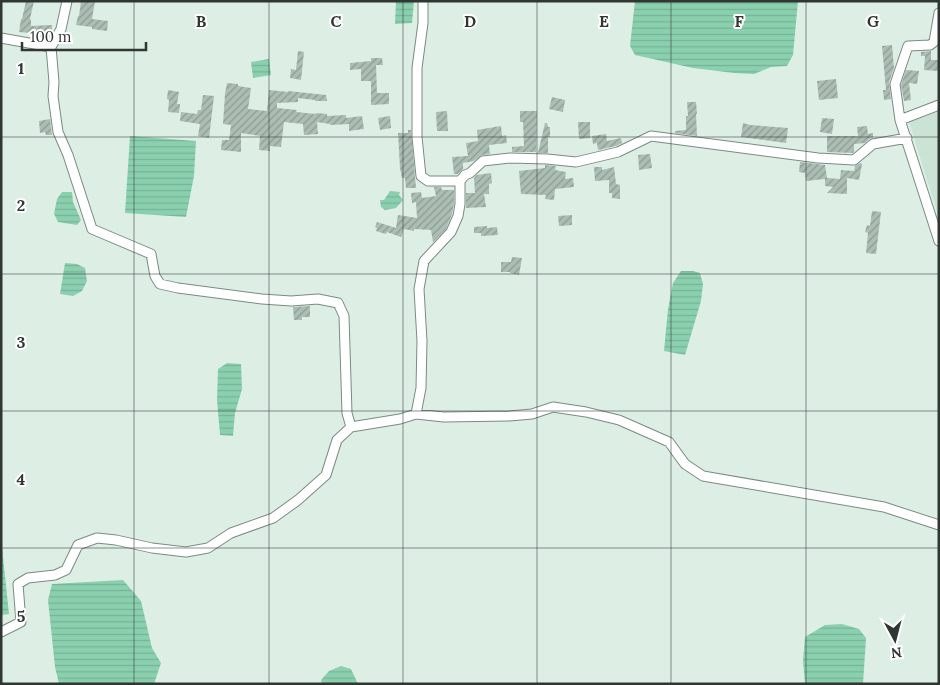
<svg xmlns="http://www.w3.org/2000/svg" width="940" height="685" font-family="Lora,serif">
  <style>
    .built { fill: #cae3d5 }
    .water { fill: url(#water-rules) }
    .building { fill: url(#building-hatch) }
    .lines { fill: none; stroke-linecap: round; stroke-linejoin: round }
    .street-casing { stroke: #7a8b82; stroke-width: 11 }
    .street { stroke: #fff; stroke-width: 9 }
    .grid { fill: none; stroke: #303733; stroke-width: 1; stroke-opacity: 0.55 }
    .grid-label { font-size: 16px; text-anchor: middle; font-weight: bold; fill: #303733; stroke: #fff; stroke-width: 4; stroke-linejoin: round; paint-order: stroke }
  </style>
  <defs>
    <pattern id="water-rules" width="6" height="5" patternUnits="userSpaceOnUse" patternTransform="scale(1.25)"><rect width="6" height="5" fill="#8ad0ae"/><path d="M0 2.5h6" fill="none" stroke="#77b396"/></pattern>
    <pattern id="building-hatch" width="6" height="6" patternUnits="userSpaceOnUse" patternTransform="scale(1.25)"><rect width="6" height="6" fill="#acbeb4"/><path d="M-1 1l2-2M0 6l6-6M5 7l2-2" fill="none" stroke="#8c9b93"/></pattern>
  </defs>
  <rect width="100%" height="100%" fill="#ddefe5"/>
  <!-- built -->
  <path class="built" d="M 939,111 L 939,218 L 909,122 Z"/>
  <!-- water -->
  <path class="water" d="M 396,1 L 414,1 L 412,23 L 395,24 Z
    M 635,1 L 798,1 L 793,55 L 787,66 L 771,67 L 754,74 L 734,73 L 693,68 L 635,55 L 630,46 Z
    M 269,59 L 271,75 L 253,78 L 251,62 Z
    M 130,136 L 196,141 L 194,176 L 186,217 L 125,213 Z
    M 390,191 L 400,192 L 399,195 L 403,200 L 396,208 L 385,210 L 381,207 L 380,200 L 384,200 Z
    M 62,192 L 72,192 L 73,202 L 81,220 L 77,225 L 58,222 L 54,214 L 57,199 Z
    M 65,263 L 77,264 L 85,268 L 87,281 L 82,291 L 73,296 L 60,294 Z
    M 681,271 L 693,271 L 700,273 L 703,284 L 701,301 L 685,355 L 664,351 L 668,309 L 673,283 Z
    M 227,363 L 241,364 L 242,389 L 235,413 L 233,436 L 220,435 L 217,400 L 218,369 Z
    M 1,538 L 9,614 L 1,615 Z
    M 123,580 L 141,601 L 152,648 L 161,663 L 154,684 L 59,684 L 55,667 L 48,600 L 52,584 Z
    M 842,624 L 859,629 L 866,638 L 863,684 L 805,684 L 803,661 L 805,637 L 825,625 Z
    M 341,666 L 351,669 L 358,684 L 322,684 L 321,680 L 329,671 Z"/>
  <!-- building -->
  <path class="building" d="M 26,1 L 34,1 L 30,19 L 31,20 L 31,26 L 52,25 L 52,32 L 50,37 L 40,37 L 40,34 L 19,32 L 21,19 L 22,19 Z
    M 81,1 L 95,1 L 92,19 L 108,21 L 107,31 L 92,29 L 92,27 L 76,25 L 78,16 L 79,16 Z
    M 892,45 L 894,68 L 889,82 L 891,99 L 884,100 L 883,90 L 886,90 L 882,46 Z
    M 298,51 L 304,52 L 301,80 L 290,78 L 291,69 L 296,70 Z
    M 931,51 L 931,60 L 939,60 L 939,71 L 924,70 L 925,56 L 921,56 L 921,52 Z
    M 371,58 L 382,58 L 383,65 L 376,65 L 377,93 L 389,93 L 389,104 L 371,105 L 371,81 L 361,81 L 361,69 L 350,70 L 350,63 L 371,61 Z
    M 906,70 L 919,71 L 917,84 L 909,83 L 911,100 L 904,101 L 901,85 Z
    M 836,79 L 838,98 L 819,100 L 817,81 Z
    M 227,83 L 238,84 L 238,86 L 251,88 L 248,109 L 267,111 L 269,90 L 288,92 L 288,91 L 326,95 L 327,101 L 315,101 L 315,100 L 298,98 L 298,102 L 277,103 L 277,108 L 297,110 L 296,112 L 316,114 L 316,113 L 327,114 L 327,116 L 346,115 L 346,118 L 362,116 L 364,129 L 349,131 L 349,124 L 330,125 L 330,124 L 317,122 L 318,134 L 304,135 L 303,124 L 284,122 L 281,147 L 270,146 L 270,151 L 259,150 L 260,136 L 241,133 L 241,152 L 221,150 L 222,140 L 229,140 L 231,125 L 223,124 L 225,94 Z
    M 168,90 L 179,92 L 177,104 L 180,104 L 179,113 L 168,112 L 169,100 L 167,99 Z
    M 203,95 L 214,96 L 209,138 L 198,136 L 200,124 L 180,121 L 181,112 L 197,114 L 198,110 L 201,110 Z
    M 552,97 L 565,100 L 563,112 L 549,109 Z
    M 687,102 L 696,102 L 697,114 L 696,114 L 697,136 L 675,133 L 675,131 L 686,130 L 686,116 L 688,116 Z
    M 447,111 L 448,131 L 437,131 L 436,112 Z
    M 520,111 L 537,111 L 536,152 L 512,152 L 512,147 L 524,146 L 523,122 L 520,122 Z
    M 390,116 L 391,128 L 380,130 L 378,118 Z
    M 822,118 L 834,119 L 832,134 L 820,132 Z
    M 50,119 L 52,135 L 46,135 L 45,132 L 40,133 L 39,121 Z
    M 578,122 L 590,122 L 590,138 L 579,139 Z
    M 545,123 L 547,123 L 548,127 L 550,127 L 550,137 L 548,137 L 548,153 L 538,153 Z
    M 743,123 L 750,125 L 788,128 L 786,143 L 741,137 Z
    M 501,126 L 502,136 L 506,135 L 507,143 L 489,145 L 490,154 L 482,155 L 474,161 L 463,163 L 463,169 L 458,174 L 454,174 L 452,157 L 468,156 L 466,143 L 478,141 L 477,130 Z
    M 867,126 L 868,134 L 873,133 L 873,138 L 869,139 L 865,143 L 854,144 L 854,151 L 853,153 L 827,152 L 827,136 L 858,136 L 857,127 Z
    M 408,130 L 411,130 L 416,188 L 406,188 L 405,178 L 402,178 L 400,168 L 398,133 L 408,133 Z
    M 606,134 L 607,141 L 621,138 L 622,143 L 616,146 L 598,150 L 597,143 L 593,144 L 592,136 Z
    M 650,154 L 652,168 L 639,170 L 638,155 Z
    M 800,162 L 825,165 L 827,178 L 840,179 L 841,170 L 854,171 L 855,166 L 860,163 L 862,164 L 859,180 L 847,178 L 847,194 L 827,193 L 833,187 L 825,186 L 825,179 L 806,181 L 805,173 L 799,172 Z
    M 545,165 L 556,166 L 555,170 L 566,172 L 565,179 L 573,178 L 574,187 L 555,189 L 554,200 L 545,199 L 546,195 L 521,194 L 519,171 L 545,168 Z
    M 594,167 L 602,167 L 602,170 L 614,167 L 616,184 L 620,185 L 620,199 L 612,198 L 612,193 L 609,193 L 609,180 L 595,181 Z
    M 491,173 L 492,183 L 489,184 L 489,194 L 484,194 L 486,207 L 466,208 L 466,193 L 475,193 L 474,178 L 477,175 Z
    M 434,187 L 441,187 L 442,190 L 454,190 L 454,203 L 452,214 L 446,229 L 433,242 L 431,230 L 414,229 L 414,231 L 404,229 L 401,237 L 387,232 L 386,234 L 376,231 L 377,228 L 375,227 L 377,222 L 396,228 L 398,215 L 417,218 L 416,202 L 412,203 L 411,193 L 421,192 L 422,198 L 436,196 Z
    M 872,211 L 881,212 L 876,254 L 866,253 L 868,233 L 865,232 L 867,225 L 870,226 Z
    M 572,215 L 572,225 L 559,226 L 558,216 Z
    M 487,226 L 487,228 L 497,227 L 498,235 L 481,236 L 481,233 L 474,233 L 474,227 Z
    M 512,257 L 522,258 L 519,275 L 510,273 L 510,272 L 501,272 L 501,262 L 511,262 Z
    M 310,306 L 310,317 L 302,317 L 302,320 L 294,320 L 293,307 Z"/>
  <g class="lines">
    <defs>
      <path id="street" d="M 67,1 L 61,29 L 51,47 L 54,82 L 53,96 L 58,132 L 68,155 L 92,229 L 151,254 L 155,276 L 160,284 L 178,288 L 262,299 L 291,301 L 318,299 L 338,303 L 344,316 L 347,413 L 351,427
        M 423,1 L 423,23 L 417,68 L 417,137 L 421,176 L 428,181 L 460,181 L 465,175 L 470,173 L 483,161 L 510,158 L 547,159 L 576,162 L 618,152 L 651,136 L 818,158 L 854,160 L 873,144 L 907,138
        M 939,13 L 934,42 L 930,45 L 908,46 L 895,84 L 900,120 L 939,241
        M 1,38 L 51,47
        M 900,120 L 939,105
        M 416,414 L 421,388 L 422,341 L 419,289 L 424,261 L 451,232 L 458,216 L 460,204 L 460,181
        M 1,632 L 21,622 L 18,584 L 28,578 L 55,575 L 66,570 L 78,545 L 97,538 L 116,540 L 152,548 L 186,552 L 208,548 L 231,533 L 273,518 L 298,500 L 326,475 L 337,440 L 351,427 L 400,419 L 416,414 L 444,417 L 509,416 L 532,414 L 553,407 L 586,412 L 619,420 L 669,442 L 685,464 L 703,476 L 884,507 L 939,525"/>
    </defs>
    <!-- street casing -->
    <use href="#street" class="street-casing"/>
    <!-- street -->
    <use href="#street" class="street"/>
  </g>
  <!-- grid -->
  <path class="grid" d="M 134,1 L 134,684M 269,1 L 269,684M 403,1 L 403,684M 537,1 L 537,684M 671,1 L 671,684M 806,1 L 806,684M 1,137 L 939,137M 1,274 L 939,274M 1,411 L 939,411M 1,548 L 939,548"/>
  <g class="grid-label">
    <text x="201" y="27">B</text>
    <text x="336" y="27">C</text>
    <text x="470" y="27">D</text>
    <text x="604" y="27">E</text>
    <text x="739" y="27">F</text>
    <text x="873" y="27">G</text>
    <text x="21" y="74">1</text>
    <text x="21" y="211">2</text>
    <text x="21" y="348">3</text>
    <text x="21" y="485">4</text>
    <text x="21" y="622">5</text>
  </g>
  <!-- border -->
  <rect width="940" height="685" fill="none" stroke="#303733" stroke-width="5"/>
  <!-- north arrow -->
  <g transform="translate(895 640) rotate(173)" stroke="#ffffff" stroke-width="4" paint-order="stroke">
  <path d="M0-4L9 19L0 12L-9 19Z" fill="#303733"/>
  <text y="-8" font-size="14" font-weight="bold" text-anchor="middle" fill="#303733">N</text>
  </g>
  <!-- scale -->
  <path d="M22 42v8h124v-8" fill="none" stroke="#303733" stroke-width="2.5"/>
  <text x="30" y="42" font-size="15" fill="#303733" stroke="#ffffff" stroke-width="4" paint-order="stroke">100 m</text>
</svg>
